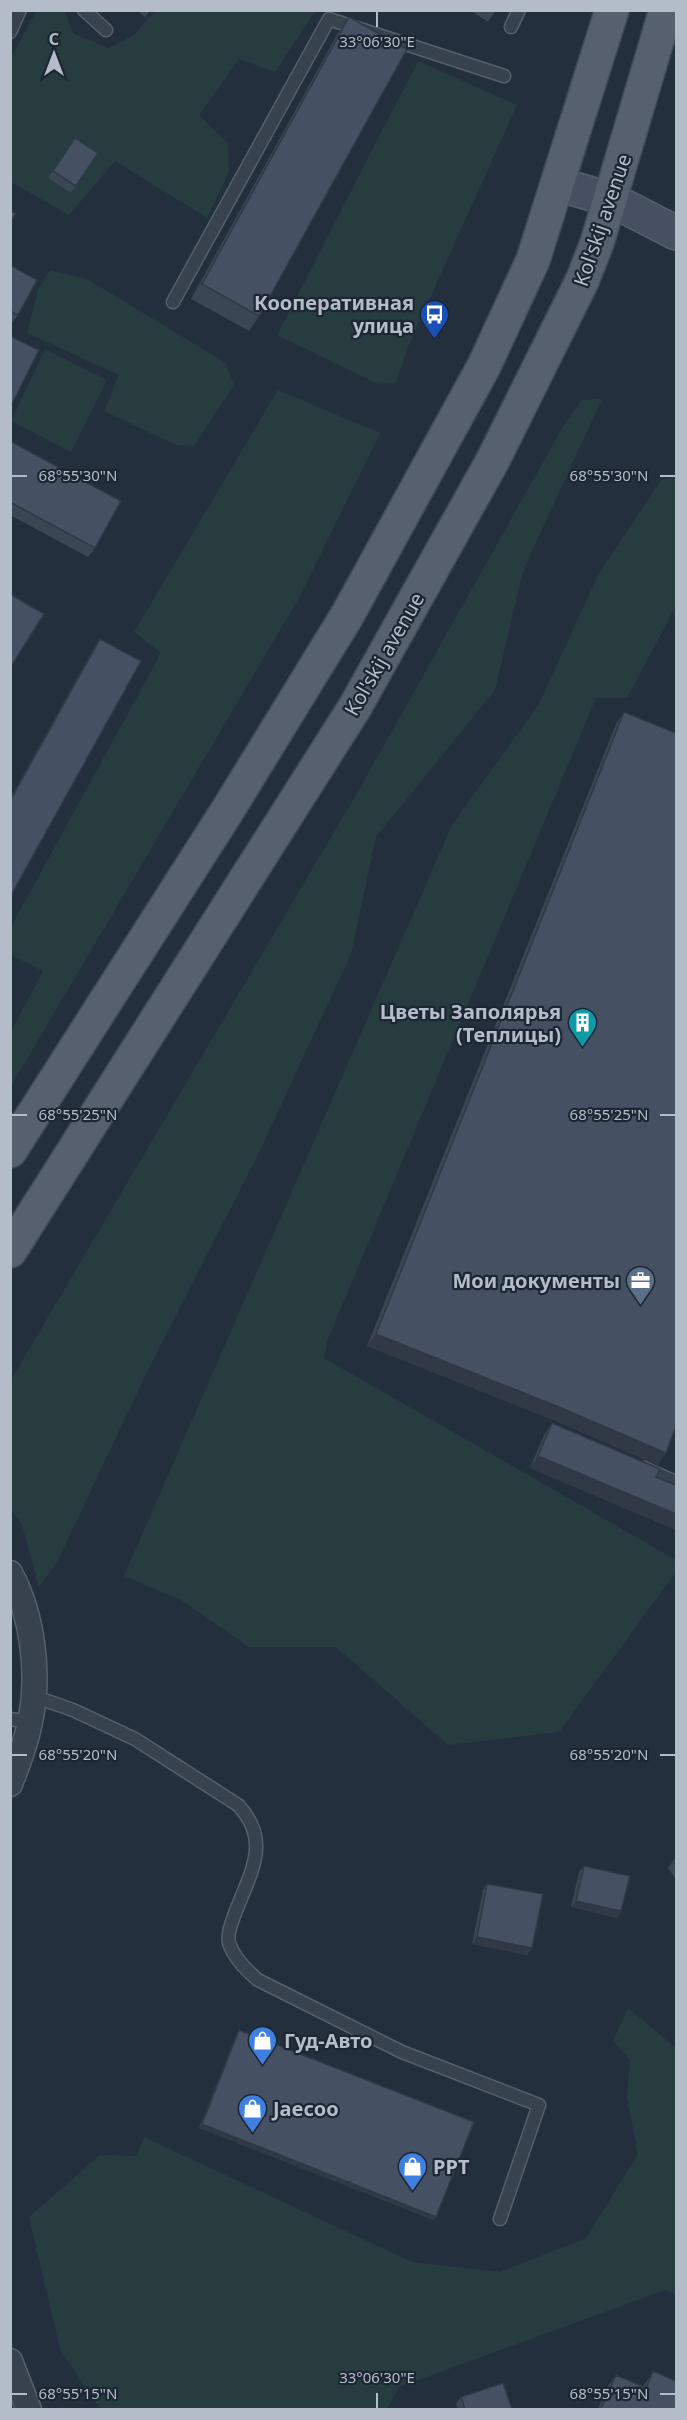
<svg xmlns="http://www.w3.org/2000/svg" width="687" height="2420" font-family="'Noto Sans',sans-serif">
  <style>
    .green { fill: #263c3f }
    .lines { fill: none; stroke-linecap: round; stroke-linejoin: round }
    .service-casing { stroke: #565f6c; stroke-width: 15 }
    .minor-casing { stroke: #565f6c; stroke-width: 27 }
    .secondary-casing { stroke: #565f6c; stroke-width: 36 }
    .primary-casing { stroke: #414a57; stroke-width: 36 }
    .service { stroke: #38414e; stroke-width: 12 }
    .minor { stroke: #38414e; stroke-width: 24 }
    .secondary { stroke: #465061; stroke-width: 33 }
    .primary { stroke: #56606e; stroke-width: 33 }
    .wall { fill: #3b4654 }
    .shaded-wall { fill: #303945 }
    .building { fill: #455162; stroke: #303945; stroke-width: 1.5 }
    .ticks { fill: none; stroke: #b4bcc9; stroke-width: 2 }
    .labels { text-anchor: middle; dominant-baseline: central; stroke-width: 4.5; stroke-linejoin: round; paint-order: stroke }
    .street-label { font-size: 20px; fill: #b4bcc9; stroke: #1d2633 }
    .poi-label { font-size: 20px; font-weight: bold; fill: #b4bcc9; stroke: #1d2633; text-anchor: end }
    .ticks-label { font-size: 15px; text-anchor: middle; fill: #b4bcc9; stroke: #1d2633; stroke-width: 4.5; stroke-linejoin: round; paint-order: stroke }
  </style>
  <rect width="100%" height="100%" fill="#242f3e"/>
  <!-- green -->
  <path class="green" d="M 37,11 L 64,11 L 74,34 L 109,48 L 134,35 L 155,11 L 315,11 L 275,72 L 239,59 L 199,115 L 228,143 L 229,172 L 207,218 L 115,161 L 69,215 L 11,182 L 11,57 Z
    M 418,61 L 517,105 L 408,347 L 396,383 L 378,384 L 277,335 Z
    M 50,270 L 87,279 L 226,363 L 234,385 L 194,446 L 176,445 L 104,411 L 119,375 L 27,333 L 38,290 Z
    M 45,349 L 107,380 L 71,452 L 11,421 Z
    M 278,390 L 380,433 L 299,598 L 11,1086 L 11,1032 L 43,971 L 11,955 L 11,927 L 161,653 L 134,632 Z
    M 602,399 L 523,571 L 495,690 L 376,837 L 351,954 L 257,1157 L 148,1370 L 58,1560 L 39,1587 L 22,1525 L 11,1510 L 11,1380 L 360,788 L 565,423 L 582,400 Z
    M 676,476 L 676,606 L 627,698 L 596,698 L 328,1339 L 324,1358 L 676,1560 L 676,1572 L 559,1732 L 448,1745 L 336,1647 L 249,1647 L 181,1600 L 124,1576 L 452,825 L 539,704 L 598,575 L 661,480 Z
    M 628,2008 L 676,2048 L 676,2295 L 665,2290 L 399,2387 L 387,2409 L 100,2409 L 60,2349 L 29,2217 L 100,2155 L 136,2156 L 144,2137 L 412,2262 L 500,2272 L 586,2238 L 638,2154 L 627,2098 L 630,2060 L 613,2041 Z"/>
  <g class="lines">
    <defs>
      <path id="service" d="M 84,10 L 106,30
        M 511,27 L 519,10
        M 10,32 L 20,10
        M 173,302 L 329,19 L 504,76
        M 644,1468 L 676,1482
        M 33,1696 L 73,1710 L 135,1739 L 238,1805 C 273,1842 249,1875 234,1916 C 231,1924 227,1936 229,1943 C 234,1958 246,1970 258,1980 L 402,2052 L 539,2105 L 500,2219
        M 10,1719 L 30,1722"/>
      <path id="minor" d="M 10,1573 C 33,1615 40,1675 30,1722 C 26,1743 18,1764 10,1784
        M 10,2361 L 29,2410"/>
      <path id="secondary" d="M 558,184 L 612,200 L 676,233"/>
      <path id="primary" d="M 10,1151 L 229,808 L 348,614 L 484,366 L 533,260 L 612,10
        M 10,1251 L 355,707 L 493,460 L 582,281 L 597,243 L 666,10"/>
    </defs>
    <!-- service casing -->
    <use href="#service" class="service-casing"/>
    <!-- minor casing -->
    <use href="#minor" class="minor-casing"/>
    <!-- secondary casing -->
    <use href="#secondary" class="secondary-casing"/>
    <!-- primary casing -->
    <use href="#primary" class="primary-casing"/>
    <!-- service -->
    <use href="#service" class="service"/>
    <!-- minor -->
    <use href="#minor" class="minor"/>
    <!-- secondary -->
    <use href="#secondary" class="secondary"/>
    <!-- primary -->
    <use href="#primary" class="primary"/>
  </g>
  <!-- wall -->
  <path class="wall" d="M 137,10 L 150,10 L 145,17 Z
    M 470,10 L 496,10 L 488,22 Z
    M 349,17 L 259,316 L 249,331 L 191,299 L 338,33 Z
    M 75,138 L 98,153 L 71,193 L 48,178 Z
    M 10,265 L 18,315 L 12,323 L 10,322 Z
    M 10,441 L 95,548 L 88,557 L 10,515 Z
    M 100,639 L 10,897 L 10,799 L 95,646 Z
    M 624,712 L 666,1453 L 657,1465 L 551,1419 L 367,1346 L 616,724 Z
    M 552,1423 L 656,1477 L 676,1485 L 676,1530 L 530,1468 L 544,1435 Z
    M 676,1858 L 676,1879 L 668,1868 L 673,1861 Z
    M 584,1866 L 621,1911 L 617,1918 L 571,1907 L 579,1872 Z
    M 487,1884 L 532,1948 L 527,1955 L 472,1944 L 483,1890 Z
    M 239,2030 L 436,2217 L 434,2220 L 199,2128 L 237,2033 Z
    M 653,2371 L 676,2409 L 598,2409 L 607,2387 L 616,2375 L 643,2387 Z
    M 461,2397 L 512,2409 L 458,2409 L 456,2404 Z"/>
  <!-- shaded-wall -->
  <path class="shaded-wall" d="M 376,1334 L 559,1407 L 666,1453 L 657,1465 L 551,1419 L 367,1346 Z
    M 538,1456 L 676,1514 L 676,1530 L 530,1468 Z
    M 576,1901 L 621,1911 L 617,1918 L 571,1907 Z
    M 477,1937 L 532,1948 L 527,1955 L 472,1944 Z
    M 202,2124 L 436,2217 L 434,2220 L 199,2128 Z"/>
  <!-- building -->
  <path class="building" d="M 349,17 L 407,49 L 259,316 L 202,284 Z
    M 75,138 L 98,153 L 76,186 L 53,171 Z
    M 10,211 L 16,213 L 10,224 Z
    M 10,265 L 37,280 L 18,315 L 10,311 Z
    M 10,336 L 39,350 L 10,408 Z
    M 10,441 L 121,501 L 95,548 L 10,502 Z
    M 10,594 L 44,614 L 10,668 Z
    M 100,639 L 141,661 L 10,897 L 10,801 Z
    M 624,712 L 676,733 L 676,1426 L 666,1453 L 559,1407 L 376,1334 Z
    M 552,1423 L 660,1469 L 656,1477 L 676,1485 L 676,1514 L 538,1456 Z
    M 676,1858 L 676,1866 L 673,1861 Z
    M 584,1866 L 630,1876 L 621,1911 L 576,1901 Z
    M 487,1884 L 543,1894 L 532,1948 L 477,1937 Z
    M 239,2030 L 474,2122 L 436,2217 L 202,2124 Z
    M 653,2371 L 676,2381 L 676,2409 L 601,2409 L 616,2375 L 646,2388 Z
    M 503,2383 L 512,2409 L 465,2409 L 461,2397 Z"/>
  <!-- ticks -->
  <path class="ticks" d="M 377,12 L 377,27M 12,476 L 27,476M 660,476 L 675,476M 12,1115 L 27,1115M 660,1115 L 675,1115M 12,1755 L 27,1755M 660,1755 L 675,1755M 377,2393 L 377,2408M 12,2394 L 27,2394M 660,2394 L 675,2394"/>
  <!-- icons -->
  <defs>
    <symbol id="bus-pin" viewBox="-11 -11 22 30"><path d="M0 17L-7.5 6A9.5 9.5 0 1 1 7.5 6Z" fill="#1a4fb4" stroke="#1d2633"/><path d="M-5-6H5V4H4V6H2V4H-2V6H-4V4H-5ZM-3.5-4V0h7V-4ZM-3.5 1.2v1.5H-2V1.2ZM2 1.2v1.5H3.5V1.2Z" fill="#fff"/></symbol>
    <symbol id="building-pin" viewBox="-11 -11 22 30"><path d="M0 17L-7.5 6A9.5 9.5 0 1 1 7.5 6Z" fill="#0f9aa8" stroke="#1d2633"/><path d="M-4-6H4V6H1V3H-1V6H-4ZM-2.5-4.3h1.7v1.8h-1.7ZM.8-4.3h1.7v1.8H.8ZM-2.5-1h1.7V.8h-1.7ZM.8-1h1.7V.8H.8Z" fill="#fff"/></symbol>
    <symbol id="office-pin" viewBox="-11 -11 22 30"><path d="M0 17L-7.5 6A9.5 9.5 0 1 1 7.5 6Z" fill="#5c6f8a" stroke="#1d2633"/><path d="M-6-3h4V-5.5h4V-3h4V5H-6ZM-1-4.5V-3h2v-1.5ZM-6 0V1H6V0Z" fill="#fff"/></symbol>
    <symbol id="shop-pin" viewBox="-11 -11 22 30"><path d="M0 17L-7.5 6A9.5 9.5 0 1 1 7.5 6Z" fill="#3f7fe0" stroke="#1d2633"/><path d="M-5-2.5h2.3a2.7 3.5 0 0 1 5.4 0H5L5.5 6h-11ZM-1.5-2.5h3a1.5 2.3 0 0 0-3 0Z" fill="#fff"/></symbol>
  </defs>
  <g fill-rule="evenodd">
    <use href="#bus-pin" x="418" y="298" width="33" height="45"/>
    <use href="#building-pin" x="566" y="1006" width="33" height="45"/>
    <use href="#office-pin" x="624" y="1264" width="33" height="45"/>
    <use href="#shop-pin" x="246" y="2024" width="33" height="45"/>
    <use href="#shop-pin" x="236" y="2092" width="33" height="45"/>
    <use href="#shop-pin" x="396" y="2150" width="33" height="45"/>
  </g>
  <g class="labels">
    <!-- street labels -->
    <g class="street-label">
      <text transform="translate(602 220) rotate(-71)">Kol'skij avenue</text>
      <text transform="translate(384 654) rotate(-60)">Kol'skij avenue</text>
    </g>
    <!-- poi labels -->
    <g class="poi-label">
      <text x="414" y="302">Кооперативная<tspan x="414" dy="23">улица</tspan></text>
      <text x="561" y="1011">Цветы Заполярья<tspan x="561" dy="23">(Теплицы)</tspan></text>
      <text x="620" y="1280">Мои документы</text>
      <text x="284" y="2040" text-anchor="start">Гуд-Авто</text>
      <text x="273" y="2108" text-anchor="start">Jaecoo</text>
      <text x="433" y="2166" text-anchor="start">РРТ</text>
    </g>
  </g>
  <g class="ticks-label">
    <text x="377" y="47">33°06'30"E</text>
    <text x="78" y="481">68°55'30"N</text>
    <text x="609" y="481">68°55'30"N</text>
    <text x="78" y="1120">68°55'25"N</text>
    <text x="609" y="1120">68°55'25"N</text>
    <text x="78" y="1760">68°55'20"N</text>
    <text x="609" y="1760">68°55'20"N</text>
    <text x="377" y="2383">33°06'30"E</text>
    <text x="78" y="2399">68°55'15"N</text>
    <text x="609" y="2399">68°55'15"N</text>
  </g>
  <!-- border -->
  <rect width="687" height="2420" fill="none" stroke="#b4bcc9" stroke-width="24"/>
  <!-- north arrow -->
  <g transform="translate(54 54)" stroke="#1d2633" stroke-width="4.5" paint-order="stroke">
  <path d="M0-4.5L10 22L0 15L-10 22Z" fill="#b4bcc9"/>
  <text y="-9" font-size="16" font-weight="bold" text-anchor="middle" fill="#b4bcc9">С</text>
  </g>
</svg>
